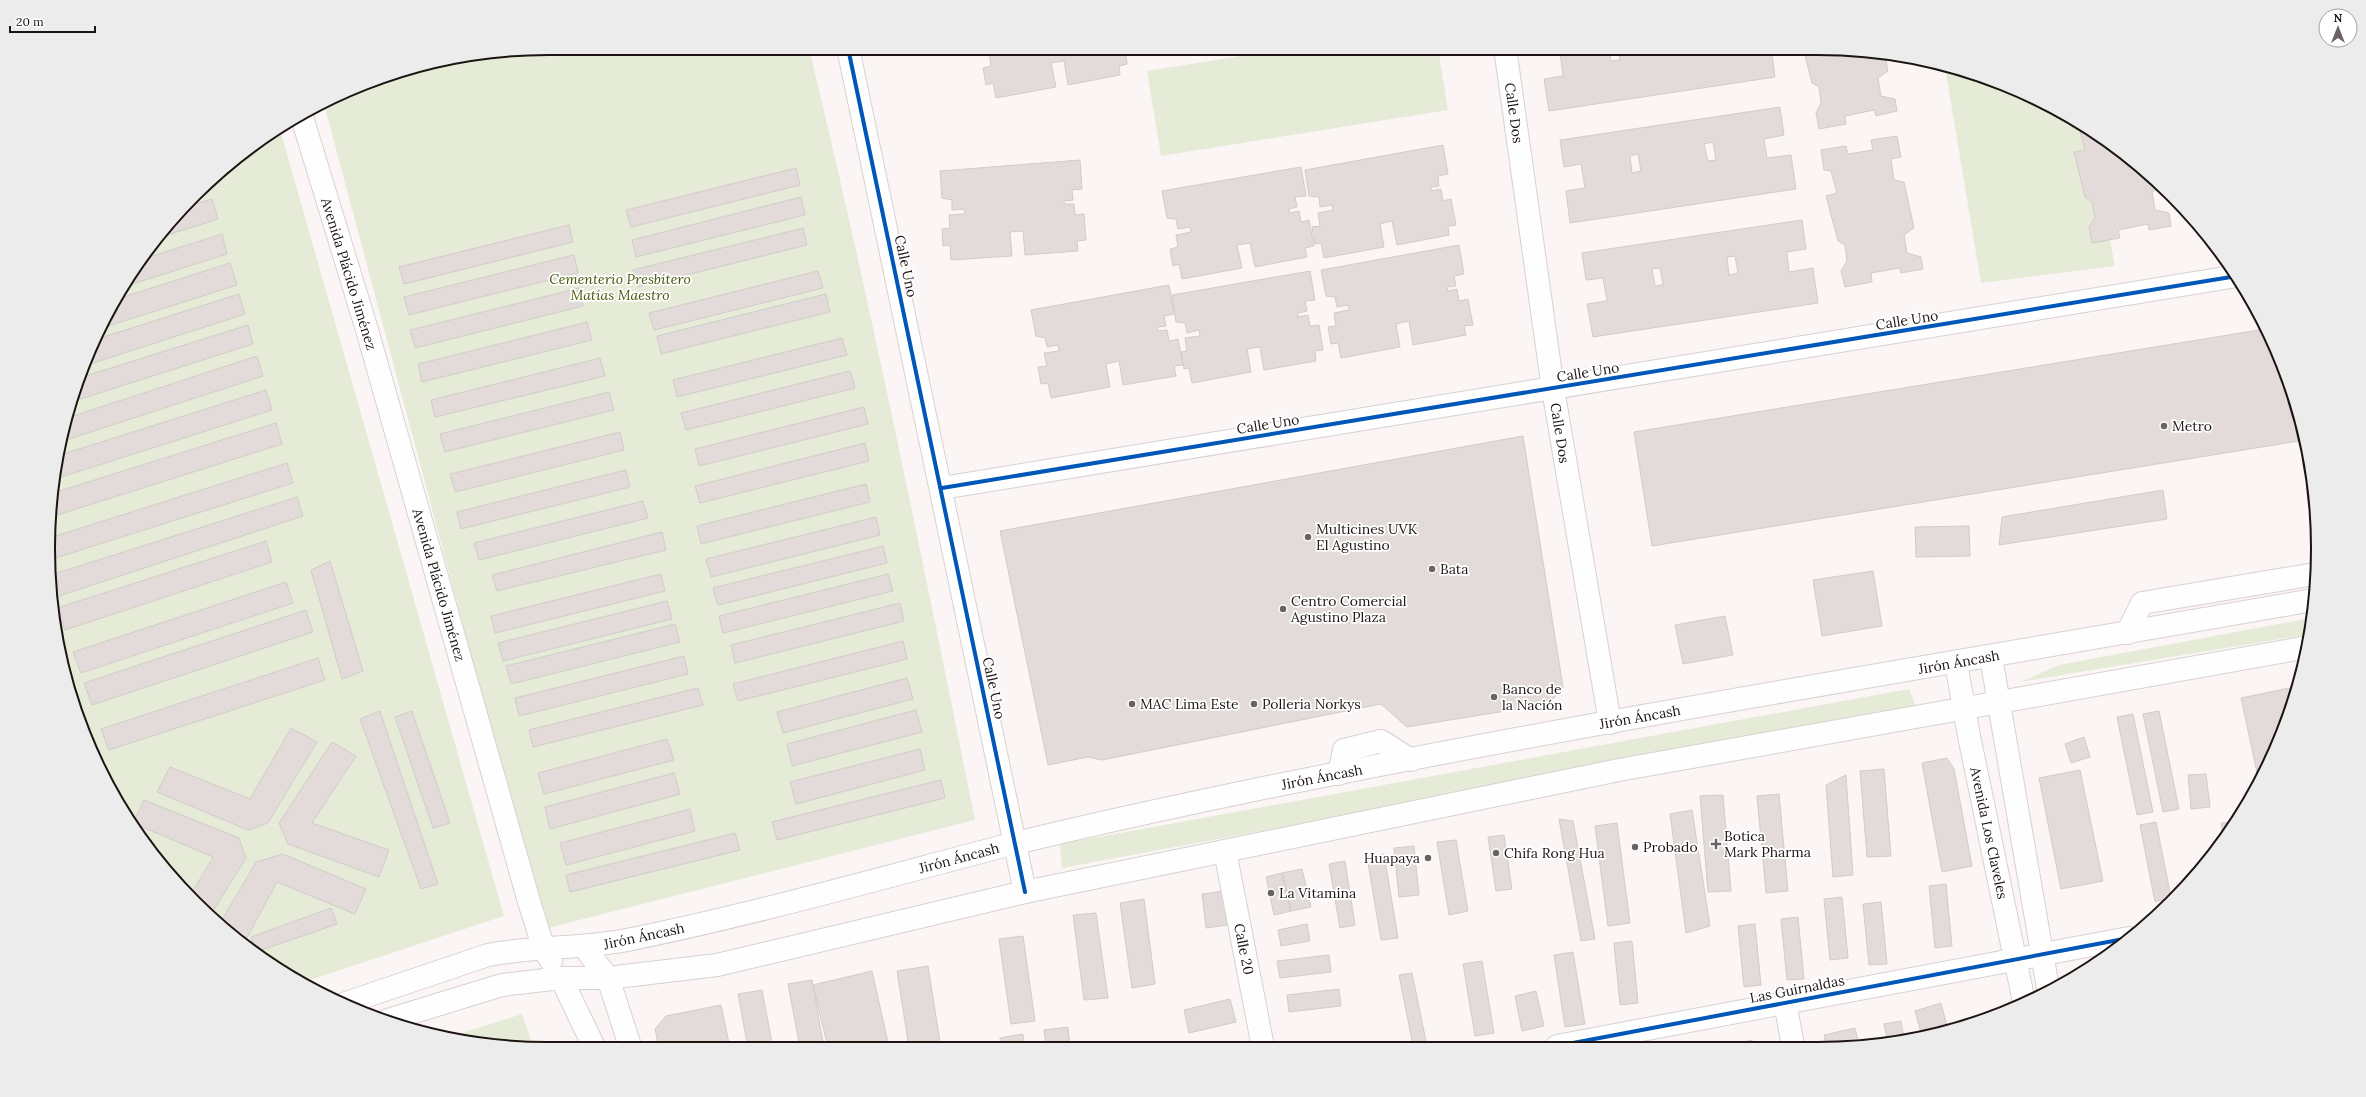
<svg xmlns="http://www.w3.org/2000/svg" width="2366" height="1097" font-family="Lora,serif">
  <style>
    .green { fill: #e6ebd8 }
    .building { fill: #e2dbd9; stroke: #d1cbc9; fill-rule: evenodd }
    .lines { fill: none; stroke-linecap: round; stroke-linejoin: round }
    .minor-casing { stroke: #d7d1cf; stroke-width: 24 }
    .major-casing { stroke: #d7d1cf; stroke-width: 24 }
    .minor { stroke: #fefefe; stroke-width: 22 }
    .major { stroke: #fefefe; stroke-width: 22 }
    .cycleway-casing { stroke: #fff; stroke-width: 6 }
    .cycleway { stroke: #0057b8; stroke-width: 4 }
    .poi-dot { fill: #696361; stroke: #fff; stroke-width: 1.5 }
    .labels { text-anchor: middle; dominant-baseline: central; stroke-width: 3.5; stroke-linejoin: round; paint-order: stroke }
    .street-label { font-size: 14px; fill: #1b1411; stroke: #fff }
    .park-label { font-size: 14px; font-style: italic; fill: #445808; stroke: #fff }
    .poi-label { font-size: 14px; fill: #1b1411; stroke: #fff; text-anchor: start }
    .rim { fill: none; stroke: #1b1411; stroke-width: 2 }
  </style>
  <rect width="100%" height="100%" fill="#fbf6f5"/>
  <!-- green -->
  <path class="green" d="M 549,48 L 809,48 C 871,304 923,562 975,820 L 544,929 L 324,104 L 387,75 L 451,58 Z
    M 1291,48 L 1438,48 L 1448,110 L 1161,156 L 1147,71 Z
    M 1945,67 L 2009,86 L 2088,128 L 2115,266 L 1981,283 Z
    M 280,129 L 504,916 L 301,983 L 219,925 L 172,878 L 115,799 L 75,710 L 58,646 L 48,548 L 58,451 L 75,387 L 115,298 L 172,219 L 219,172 Z
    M 2311,618 L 2310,634 L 2020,682 L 2059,665 Z
    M 1909,689 L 1917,709 L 1062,868 L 1060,844 Z
    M 522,1014 L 534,1048 L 446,1038 Z"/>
  <!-- building -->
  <path class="building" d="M 1004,48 L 1125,48 L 1127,64 L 1119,66 L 1120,75 L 1068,85 L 1064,61 L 1051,63 L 1056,87 L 996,98 L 993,83 L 986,85 L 983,68 L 991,66 L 989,53 L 1004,50 Z
    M 1152,48 L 1179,48 L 1153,53 Z
    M 1541,48 L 1609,48 L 1611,61 L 1620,60 L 1618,48 L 1771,48 L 1775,77 L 1549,111 L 1544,79 L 1563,76 L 1560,52 L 1542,55 Z
    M 1803,48 L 1885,55 L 1888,71 L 1878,78 L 1881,96 L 1895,99 L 1897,111 L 1876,116 L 1874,110 L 1845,116 L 1846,124 L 1819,129 L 1816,113 L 1821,103 L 1819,87 L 1812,83 Z
    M 1780,107 L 1784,135 L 1764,139 L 1767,158 L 1791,155 L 1796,189 L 1570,223 L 1566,191 L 1585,188 L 1581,164 L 1564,167 L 1560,140 ZM 1713,142 L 1716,160 L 1708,161 L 1704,144 ZM 1638,154 L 1641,171 L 1632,173 L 1630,156 Z
    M 2071,119 L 2095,132 L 2161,186 L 2152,192 L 2155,210 L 2169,213 L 2171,226 L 2149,230 L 2148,224 L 2118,230 L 2120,238 L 2092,243 L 2089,227 L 2095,218 L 2092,202 L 2085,197 L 2074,152 L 2085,150 L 2079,127 L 2072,127 Z
    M 1897,136 L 1901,157 L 1891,159 L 1894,180 L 1904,182 L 1914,228 L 1904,235 L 1907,253 L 1921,257 L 1923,269 L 1901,273 L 1900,268 L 1871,273 L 1872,282 L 1845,287 L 1841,271 L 1847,261 L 1845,245 L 1838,241 L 1826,196 L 1837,193 L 1831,171 L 1824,170 L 1821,150 L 1846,146 L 1848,154 L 1873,150 L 1871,140 Z
    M 1443,145 L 1448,174 L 1438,176 L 1439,186 L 1431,187 L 1431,191 L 1441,189 L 1443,201 L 1451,199 L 1456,225 L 1448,226 L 1449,235 L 1397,245 L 1392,221 L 1380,224 L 1384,247 L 1324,258 L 1321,243 L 1315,244 L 1312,227 L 1320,226 L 1318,213 L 1333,210 L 1332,205 L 1320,207 L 1319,197 L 1309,196 L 1305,170 Z
    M 1080,160 L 1082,189 L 1072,190 L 1073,200 L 1064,201 L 1064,204 L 1074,204 L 1075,215 L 1084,214 L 1086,240 L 1077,241 L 1078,251 L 1025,255 L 1023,231 L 1010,232 L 1012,256 L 951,260 L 950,245 L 943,246 L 942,229 L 950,228 L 949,215 L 965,214 L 964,209 L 952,210 L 952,200 L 942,198 L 940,171 Z
    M 1301,167 L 1306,196 L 1295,197 L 1297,207 L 1289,209 L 1289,213 L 1299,211 L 1301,222 L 1309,220 L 1314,246 L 1305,248 L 1307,257 L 1255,267 L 1250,243 L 1237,245 L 1242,268 L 1182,279 L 1179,264 L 1173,266 L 1170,249 L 1178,247 L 1176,235 L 1191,232 L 1190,227 L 1178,229 L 1176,219 L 1167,218 L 1162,191 Z
    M 796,168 L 800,185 L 631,227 L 626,210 Z
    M 801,197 L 805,215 L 636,257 L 632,240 Z
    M 212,199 L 218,219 L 158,238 L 182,208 Z
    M 1802,220 L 1806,249 L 1787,252 L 1789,272 L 1813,268 L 1818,303 L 1593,337 L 1587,304 L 1607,301 L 1603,278 L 1586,280 L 1582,253 ZM 1735,256 L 1738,273 L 1729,275 L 1727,257 ZM 1660,268 L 1663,285 L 1655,286 L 1652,269 Z
    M 569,225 L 573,242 L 404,284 L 399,267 Z
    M 803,228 L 807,245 L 638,287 L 633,270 Z
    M 222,234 L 227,254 L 123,287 L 143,259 Z
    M 1459,245 L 1464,274 L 1454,276 L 1456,286 L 1447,287 L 1448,291 L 1457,289 L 1459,301 L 1468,299 L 1473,325 L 1464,326 L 1466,335 L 1413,345 L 1409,321 L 1396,324 L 1400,347 L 1341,358 L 1338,343 L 1331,344 L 1328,327 L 1336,326 L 1334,313 L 1349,310 L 1348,305 L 1337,307 L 1335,297 L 1326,296 L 1321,270 Z
    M 574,255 L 578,273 L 409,315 L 404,297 Z
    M 230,263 L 237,285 L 102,328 L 114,300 Z
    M 818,271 L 823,288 L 654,330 L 649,313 Z
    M 1310,271 L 1315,300 L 1305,301 L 1307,311 L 1298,313 L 1298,317 L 1308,315 L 1310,326 L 1319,325 L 1323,350 L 1315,351 L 1316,361 L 1264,370 L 1260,347 L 1247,349 L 1251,372 L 1192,383 L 1189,368 L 1184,369 L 1181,352 L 1187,351 L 1185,338 L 1200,336 L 1199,330 L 1187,333 L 1185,323 L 1176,322 L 1172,295 Z
    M 1169,285 L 1174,314 L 1164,316 L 1166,326 L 1157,327 L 1158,331 L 1167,330 L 1169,341 L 1178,339 L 1183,365 L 1174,366 L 1176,376 L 1123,385 L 1119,361 L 1106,364 L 1110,387 L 1051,398 L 1048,383 L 1041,384 L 1038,367 L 1047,366 L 1044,353 L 1059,351 L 1058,345 L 1047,347 L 1045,338 L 1036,336 L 1031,310 Z
    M 579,288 L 583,306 L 415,348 L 410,330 Z
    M 239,294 L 245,314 L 84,366 L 97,339 Z
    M 826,294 L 830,312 L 661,354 L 657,336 Z
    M 587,322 L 592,340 L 422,382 L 418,364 Z
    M 248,325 L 253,344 L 71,402 L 79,378 Z
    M 2265,329 L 2280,357 L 2305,440 L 1652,546 L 1634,432 Z
    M 842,338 L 847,355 L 677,397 L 673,380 Z
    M 257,356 L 263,376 L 60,442 L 67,418 Z
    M 600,358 L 605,376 L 435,417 L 431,400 Z
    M 850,371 L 855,388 L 686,430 L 681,413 Z
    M 266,390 L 272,410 L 55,479 L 57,456 Z
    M 609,392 L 614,410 L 445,452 L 440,434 Z
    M 864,407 L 868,424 L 699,466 L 695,449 Z
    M 276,423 L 282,444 L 51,517 L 53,493 Z
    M 620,432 L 624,450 L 455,492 L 450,474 Z
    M 1523,436 L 1563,687 L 1549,704 L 1407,727 L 1381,704 L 1102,760 L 1088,757 L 1048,765 L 1000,531 Z
    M 865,443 L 869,461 L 700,503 L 695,486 Z
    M 287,463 L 293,483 L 49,560 L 49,538 Z
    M 626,470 L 630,487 L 461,529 L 457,512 Z
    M 866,484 L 870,502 L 701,544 L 697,526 Z
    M 2163,490 L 2167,519 L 1999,545 L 2002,517 Z
    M 297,497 L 303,516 L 53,598 L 51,575 Z
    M 643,501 L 648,518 L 479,560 L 474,543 Z
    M 876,517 L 880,535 L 711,577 L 706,559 Z
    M 1969,526 L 1970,556 L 1916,557 L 1915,527 Z
    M 662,532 L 666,550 L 497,591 L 492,575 Z
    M 266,541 L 272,562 L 65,630 L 57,608 Z
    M 883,546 L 887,563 L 718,605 L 713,588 Z
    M 330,561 L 363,671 L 342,679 L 311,570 Z
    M 1873,571 L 1882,626 L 1822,636 L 1813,580 Z
    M 661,574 L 665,591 L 495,633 L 491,616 Z
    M 888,574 L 893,591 L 723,633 L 719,616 Z
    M 286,582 L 293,603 L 81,673 L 73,652 Z
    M 667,601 L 672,619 L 503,661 L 498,643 Z
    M 900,603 L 904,621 L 735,663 L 731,645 Z
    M 306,610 L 313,632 L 92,705 L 84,683 Z
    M 1725,616 L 1733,655 L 1683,664 L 1675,625 Z
    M 675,624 L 680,642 L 511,684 L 506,666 Z
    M 903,641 L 907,659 L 738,701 L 733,684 Z
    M 684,656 L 688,674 L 519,716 L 515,698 Z
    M 318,658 L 325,680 L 109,750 L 101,729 Z
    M 907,678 L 913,699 L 783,733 L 777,712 Z
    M 698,688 L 703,705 L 533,747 L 529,730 Z
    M 2289,688 L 2292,701 L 2280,740 L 2258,777 L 2241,698 Z
    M 916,710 L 922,732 L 792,766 L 787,744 Z
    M 380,711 L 438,884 L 421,889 L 360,719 Z
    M 412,711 L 450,823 L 433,828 L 395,717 Z
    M 2159,711 L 2179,809 L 2163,812 L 2143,714 Z
    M 2133,714 L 2153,812 L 2137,815 L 2117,717 Z
    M 291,728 L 317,742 L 268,823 L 248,830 L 157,792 L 170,767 L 250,799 Z
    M 2084,737 L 2090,757 L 2071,763 L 2065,744 Z
    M 667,739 L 674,760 L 544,794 L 538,773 Z
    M 332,742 L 356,756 L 312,823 L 389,850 L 379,877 L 288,844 L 279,823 Z
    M 920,749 L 925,770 L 796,804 L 790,782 Z
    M 1947,758 L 1954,769 L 1972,866 L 1942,872 L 1922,763 Z
    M 1884,769 L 1891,856 L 1867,857 L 1860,771 Z
    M 2080,770 L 2103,881 L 2061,889 L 2039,778 Z
    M 674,773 L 680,794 L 550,829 L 545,807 Z
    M 2206,774 L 2210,807 L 2191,809 L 2188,775 Z
    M 1846,775 L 1853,875 L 1833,877 L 1826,785 Z
    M 941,780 L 945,798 L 777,840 L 772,822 Z
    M 1779,794 L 1788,891 L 1766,893 L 1757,796 Z
    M 1723,795 L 1731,891 L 1708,892 L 1700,796 Z
    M 144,800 L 239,838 L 246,858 L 210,916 L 190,896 L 213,857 L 133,823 Z
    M 690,809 L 695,831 L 566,865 L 560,843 Z
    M 1692,810 L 1710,926 L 1686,933 L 1670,814 Z
    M 1559,819 L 1573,821 L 1595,939 L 1581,941 Z
    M 2156,822 L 2171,897 L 2155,902 L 2140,825 Z
    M 2232,822 L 2232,823 L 2223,838 L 2221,823 Z
    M 1617,823 L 1630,923 L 1608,926 L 1595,826 Z
    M 735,833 L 740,850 L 570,892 L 566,875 Z
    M 1504,835 L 1512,889 L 1496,891 L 1488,837 Z
    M 1456,840 L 1468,911 L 1449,915 L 1437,842 Z
    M 1414,846 L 1419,895 L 1399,897 L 1394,848 Z
    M 283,854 L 366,889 L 355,914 L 277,882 L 244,943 L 219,925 L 256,862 Z
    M 1384,854 L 1398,938 L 1381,940 L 1367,857 Z
    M 1345,861 L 1355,925 L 1340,928 L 1329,864 Z
    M 1302,869 L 1311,907 L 1291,911 L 1282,873 Z
    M 1282,873 L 1291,911 L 1274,915 L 1266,877 Z
    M 1946,884 L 1952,946 L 1935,948 L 1929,886 Z
    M 1224,891 L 1228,925 L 1206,928 L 1202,894 Z
    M 1842,897 L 1848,958 L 1830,960 L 1824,899 Z
    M 1144,899 L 1155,984 L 1132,988 L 1120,903 Z
    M 1881,902 L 1887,964 L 1869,965 L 1863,904 Z
    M 331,908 L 337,924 L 256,952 L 251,937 Z
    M 1096,913 L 1108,998 L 1084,1000 L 1073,915 Z
    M 1798,917 L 1804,979 L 1787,980 L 1781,919 Z
    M 1307,924 L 1310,941 L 1281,946 L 1278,930 Z
    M 1755,924 L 1761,985 L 1744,987 L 1738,926 Z
    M 1023,936 L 1035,1021 L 1011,1024 L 999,939 Z
    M 1632,941 L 1638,1003 L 1620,1005 L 1614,943 Z
    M 1573,952 L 1585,1024 L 1565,1027 L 1554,955 Z
    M 1329,955 L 1331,972 L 1280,978 L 1277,961 Z
    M 1482,961 L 1494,1033 L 1475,1036 L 1463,964 Z
    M 928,966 L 941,1048 L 909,1048 L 897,971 Z
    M 872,971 L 889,1047 L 828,1048 L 813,985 Z
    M 1412,973 L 1427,1046 L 1413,1046 L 1399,975 Z
    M 812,980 L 824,1048 L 800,1048 L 788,984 Z
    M 1339,989 L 1341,1006 L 1289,1012 L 1287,995 Z
    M 762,990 L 773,1048 L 748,1048 L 738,994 Z
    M 1536,991 L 1544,1026 L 1522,1031 L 1515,996 Z
    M 1230,999 L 1236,1022 L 1189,1033 L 1184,1010 Z
    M 1941,1003 L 1947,1026 L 1921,1033 L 1915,1011 Z
    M 721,1005 L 730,1048 L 659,1049 L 655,1029 L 666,1016 Z
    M 1901,1021 L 1904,1039 L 1888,1043 L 1884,1024 Z
    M 1068,1027 L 1070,1047 L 1046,1047 L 1044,1030 Z
    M 1855,1028 L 1859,1045 L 1826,1045 L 1824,1035 Z
    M 1023,1034 L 1025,1047 L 1001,1048 L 1000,1038 Z
    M 1752,1040 L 1753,1045 L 1730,1045 Z
    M 978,1046 L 978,1048 L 963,1048 Z"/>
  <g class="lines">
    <defs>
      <path id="minor" d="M 848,48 L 1025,892
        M 1505,48 L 1553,389 L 1610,723
        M 942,488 L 2237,276
        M 2127,633 L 2142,603 L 2315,574
        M 1991,657 L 2048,988
        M 1956,663 L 1969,736 L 2024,1002
        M 1339,774 L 1344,750 L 1381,741 L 1411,760
        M 1225,851 L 1263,1047
        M 584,947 L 608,978 L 631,1049
        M 561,978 L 595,1049
        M 1785,1003 L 1793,1045
        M 1557,1046 L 2129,938"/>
      <path id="major" d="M 301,114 L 367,330 L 530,905 L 544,949 L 551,961
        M 343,1004 L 488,955 C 534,946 581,949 627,940 C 755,914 881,878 1008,845 C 1089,825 1172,807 1254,790 C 1606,718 1960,662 2313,600
        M 388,1020 L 502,985 L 561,978 L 608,978 L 717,965 L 1025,892 L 1619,770 L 2308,647"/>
    </defs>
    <!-- minor casing -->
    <use href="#minor" class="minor-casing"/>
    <!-- major casing -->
    <use href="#major" class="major-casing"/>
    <!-- minor -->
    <use href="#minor" class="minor"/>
    <!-- major -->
    <use href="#major" class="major"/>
    <defs>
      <path id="cycleway" d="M 848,48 L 1025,892
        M 942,488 L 2237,276
        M 1557,1046 L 2129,938"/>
    </defs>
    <!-- cycleway casing -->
    <use href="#cycleway" class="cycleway-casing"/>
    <!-- cycleway -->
    <use href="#cycleway" class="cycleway"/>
  </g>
  <!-- markers -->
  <g class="poi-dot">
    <circle cx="2164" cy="426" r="4"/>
    <circle cx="1308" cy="537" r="4"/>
    <circle cx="1432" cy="569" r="4"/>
    <circle cx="1283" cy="609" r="4"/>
    <circle cx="1494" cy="697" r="4"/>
    <circle cx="1132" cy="704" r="4"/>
    <circle cx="1254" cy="704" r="4"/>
    <path d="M1714 838h4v4h4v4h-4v4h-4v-4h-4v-4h4z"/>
    <circle cx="1635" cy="847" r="4"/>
    <circle cx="1496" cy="853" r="4"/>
    <circle cx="1428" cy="858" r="4"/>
    <circle cx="1271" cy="893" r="4"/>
  </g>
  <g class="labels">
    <!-- street labels -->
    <g class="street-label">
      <text transform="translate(1514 113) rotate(82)">Calle Dos</text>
      <text transform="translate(906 266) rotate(78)">Calle Uno</text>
      <text transform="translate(349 274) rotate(73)">Avenida Plácido Jiménez</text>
      <text transform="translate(1907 320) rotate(-9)">Calle Uno</text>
      <text transform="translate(1588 372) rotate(-9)">Calle Uno</text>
      <text transform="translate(1268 424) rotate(-9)">Calle Uno</text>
      <text transform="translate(1560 433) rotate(81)">Calle Dos</text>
      <text transform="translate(439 585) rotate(74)">Avenida Plácido Jiménez</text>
      <text transform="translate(1959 662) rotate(-10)">Jirón Áncash</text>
      <text transform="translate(994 688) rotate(78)">Calle Uno</text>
      <text transform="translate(1640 717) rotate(-10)">Jirón Áncash</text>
      <text transform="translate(1322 777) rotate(-11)">Jirón Áncash</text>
      <text transform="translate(1989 833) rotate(78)">Avenida Los Claveles</text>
      <text transform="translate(959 858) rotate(-15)">Jirón Áncash</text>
      <text transform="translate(644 936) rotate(-12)">Jirón Áncash</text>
      <text transform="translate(1244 949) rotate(79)">Calle 20</text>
      <text transform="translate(1797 989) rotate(-11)">Las Guirnaldas</text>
    </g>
    <!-- park labels -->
    <g class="park-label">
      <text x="620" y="279">Cementerio Presbítero<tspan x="620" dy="16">Matías Maestro</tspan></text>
    </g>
    <!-- poi labels -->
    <g class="poi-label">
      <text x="2172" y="426">Metro</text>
      <text x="1316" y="529">Multicines UVK<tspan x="1316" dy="16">El Agustino</tspan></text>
      <text x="1440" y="569">Bata</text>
      <text x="1291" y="601">Centro Comercial<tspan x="1291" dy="16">Agustino Plaza</tspan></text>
      <text x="1502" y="689">Banco de<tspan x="1502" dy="16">la Nación</tspan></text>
      <text x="1140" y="704">MAC Lima Este</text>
      <text x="1262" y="704">Polleria Norkys</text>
      <text x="1724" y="836">Botica<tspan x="1724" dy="16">Mark Pharma</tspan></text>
      <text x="1643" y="847">Probado</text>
      <text x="1504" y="853">Chifa Rong Hua</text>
      <text x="1420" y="858" text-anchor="end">Huapaya</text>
      <text x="1279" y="893">La Vitamina</text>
    </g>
  </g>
  <!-- crop -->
  <path d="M0 0H2366V1097H0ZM548 55H1818A493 493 0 0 1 2311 548V549A493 493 0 0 1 1818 1042H548A493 493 0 0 1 55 549V548A493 493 0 0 1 548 55Z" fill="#edecec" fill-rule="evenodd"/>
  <path class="rim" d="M548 55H1818A493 493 0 0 1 2311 548V549A493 493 0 0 1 1818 1042H548A493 493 0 0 1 55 549V548A493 493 0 0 1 548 55Z"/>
  <!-- north arrow -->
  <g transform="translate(2338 28)"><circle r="19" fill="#ffffff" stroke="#a4a1a0"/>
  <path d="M0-3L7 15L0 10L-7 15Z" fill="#696361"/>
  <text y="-6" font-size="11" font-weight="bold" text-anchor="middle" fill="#1b1411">N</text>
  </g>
  <!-- scale -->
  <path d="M10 26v6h85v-6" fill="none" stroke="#1b1411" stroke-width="2"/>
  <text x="16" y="26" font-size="12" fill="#1b1411" stroke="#ffffff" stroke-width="3" paint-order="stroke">20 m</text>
</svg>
